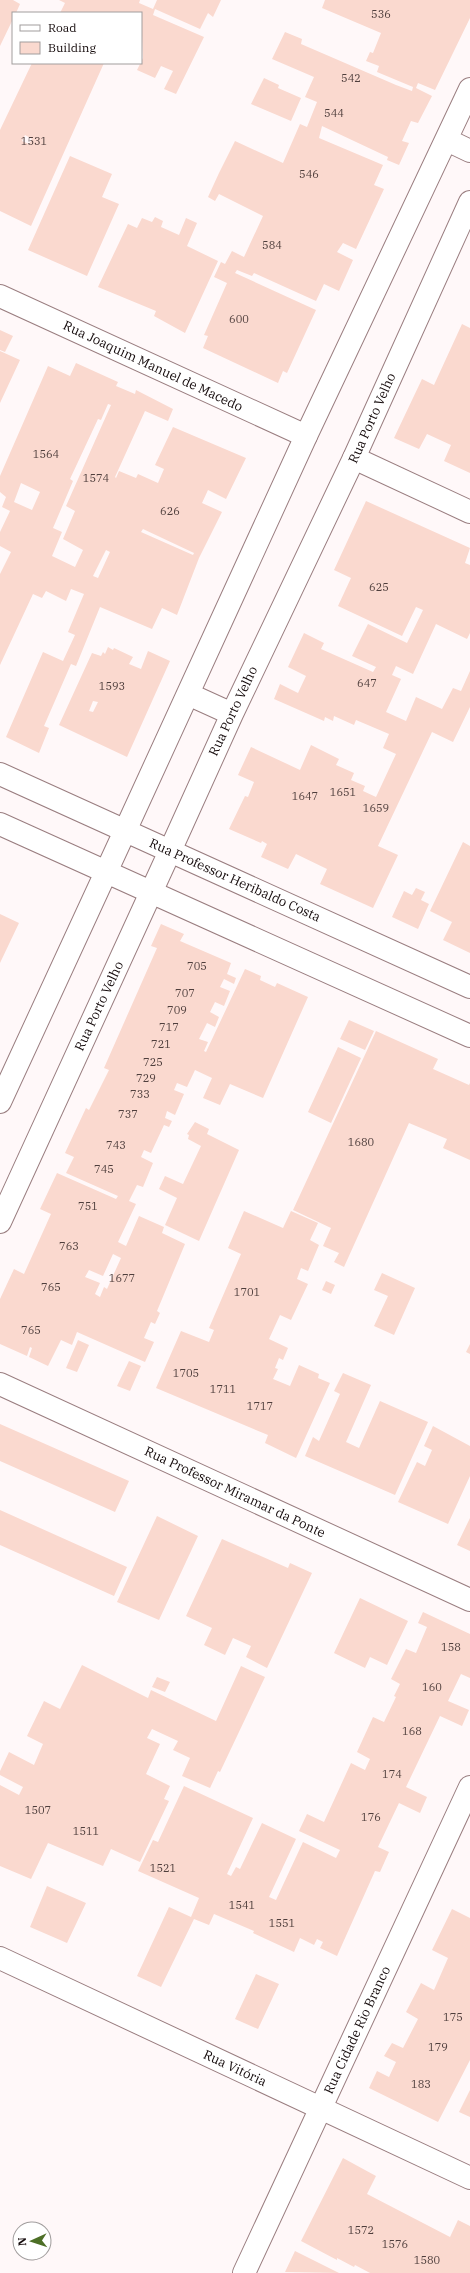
<svg xmlns="http://www.w3.org/2000/svg" width="470" height="2273" font-family="'IBM Plex Serif',serif">
  <style>
    .building { fill: #fad9cf; fill-rule: evenodd }
    .lines { fill: none; stroke-linecap: round; stroke-linejoin: round }
    .minor-casing { stroke: #9a7e80; stroke-width: 24 }
    .secondary-casing { stroke: #9a7e80; stroke-width: 24 }
    .primary-casing { stroke: #9a7e80; stroke-width: 24 }
    .minor { stroke: #fff; stroke-width: 22 }
    .secondary { stroke: #fff; stroke-width: 22 }
    .primary { stroke: #fff; stroke-width: 22 }
    .labels { text-anchor: middle; dominant-baseline: central; stroke-width: 3.5; stroke-linejoin: round; paint-order: stroke }
    .number-label { font-size: 11px; fill: #4e3e3c }
    .street-label { font-size: 13px; fill: #140a0b; stroke: #fff }
  </style>
  <rect width="100%" height="100%" fill="#fff8f9"/>
  <!-- building -->
  <path class="building" d="M 0,0 L 13,0 L 20,4 L 16,13 L 13,13 L 13,19 L 0,46 Z
    M 59,0 L 140,0 L 139,3 L 153,9 L 157,0 L 221,0 L 213,17 L 208,13 L 200,29 L 155,9 L 153,15 L 204,37 L 176,94 L 164,89 L 173,71 L 161,66 L 155,78 L 137,70 L 143,58 L 141,13 L 60,13 L 65,3 Z
    M 325,0 L 470,0 L 470,18 L 435,90 L 418,83 L 416,88 L 432,96 L 418,123 L 411,121 L 402,141 L 409,143 L 399,165 L 387,160 L 388,157 L 322,126 L 319,138 L 383,165 L 374,185 L 384,189 L 356,249 L 343,243 L 337,252 L 353,260 L 339,291 L 324,284 L 316,301 L 254,273 L 252,276 L 237,270 L 235,273 L 316,310 L 287,373 L 283,371 L 278,383 L 203,348 L 208,336 L 204,335 L 227,283 L 214,277 L 221,262 L 225,264 L 232,251 L 244,257 L 263,216 L 219,194 L 215,201 L 208,197 L 219,173 L 235,141 L 283,163 L 300,124 L 307,127 L 317,102 L 305,97 L 314,77 L 272,59 L 285,32 L 302,39 L 301,44 L 396,85 L 412,91 L 413,87 L 377,72 L 379,66 L 366,61 L 370,52 L 373,53 L 381,33 L 322,8 Z
    M 32,63 L 104,63 L 31,226 L 0,211 L 0,130 ZM 25,135 L 32,139 L 29,144 L 22,141 Z
    M 264,78 L 279,85 L 278,88 L 301,98 L 291,121 L 251,104 Z
    M 70,156 L 112,174 L 102,197 L 119,204 L 87,276 L 28,250 Z
    M 155,217 L 163,221 L 161,227 L 179,235 L 186,218 L 197,223 L 187,246 L 218,261 L 185,333 L 154,316 L 156,311 L 98,287 L 128,224 L 137,228 L 142,218 L 152,222 Z
    M 462,324 L 470,328 L 470,473 L 444,461 L 451,445 L 427,434 L 419,449 L 394,438 L 422,379 L 434,385 Z
    M 0,330 L 13,336 L 5,352 L 0,350 Z
    M 0,351 L 20,360 L 0,403 Z
    M 76,363 L 118,382 L 116,386 L 135,394 L 136,390 L 173,409 L 168,421 L 145,411 L 115,477 L 116,478 L 119,471 L 136,478 L 138,474 L 158,483 L 164,469 L 155,465 L 173,427 L 246,458 L 226,499 L 208,490 L 202,503 L 222,512 L 199,558 L 177,615 L 162,608 L 152,629 L 100,607 L 76,666 L 71,664 L 44,726 L 49,728 L 39,753 L 6,737 L 43,652 L 63,661 L 75,635 L 68,632 L 84,594 L 71,589 L 66,601 L 46,591 L 42,598 L 33,594 L 0,665 L 0,574 L 11,552 L 0,546 L 0,532 L 10,511 L 2,507 L 6,497 L 0,492 L 0,476 L 48,366 L 70,376 ZM 108,404 L 111,405 L 66,506 L 75,511 L 63,539 L 83,550 L 75,567 L 52,556 L 62,532 L 53,528 L 73,481 L 70,479 L 98,419 L 101,420 ZM 21,483 L 40,492 L 32,510 L 14,502 ZM 143,529 L 194,553 L 193,555 L 141,532 ZM 106,550 L 110,552 L 98,578 L 93,576 Z
    M 366,501 L 470,548 L 465,563 L 470,565 L 470,633 L 467,639 L 436,624 L 413,674 L 396,666 L 392,675 L 401,679 L 386,712 L 406,721 L 416,697 L 442,709 L 453,688 L 461,691 L 470,671 L 470,707 L 453,742 L 432,732 L 378,846 L 398,855 L 373,908 L 320,884 L 327,869 L 296,854 L 288,869 L 261,857 L 267,844 L 262,841 L 261,843 L 229,829 L 245,796 L 248,797 L 254,782 L 238,775 L 251,747 L 300,770 L 311,745 L 339,759 L 336,765 L 354,773 L 351,780 L 365,786 L 363,791 L 376,797 L 396,754 L 383,748 L 389,734 L 356,720 L 354,725 L 334,716 L 333,721 L 325,717 L 324,721 L 274,699 L 280,684 L 298,693 L 306,676 L 288,667 L 304,633 L 324,643 L 321,649 L 373,672 L 376,667 L 352,656 L 368,624 L 407,643 L 423,610 L 416,607 L 402,636 L 338,606 L 351,578 L 334,570 Z
    M 108,647 L 113,650 L 114,648 L 133,657 L 129,664 L 141,669 L 148,651 L 170,661 L 127,757 L 59,725 L 92,653 L 101,656 L 103,652 L 105,654 ZM 93,701 L 98,702 L 93,712 L 89,711 Z
    M 463,842 L 470,846 L 470,953 L 443,940 L 452,922 L 430,911 Z
    M 416,888 L 425,892 L 421,900 L 429,904 L 418,929 L 392,917 L 404,891 L 412,895 Z
    M 0,914 L 19,923 L 0,963 Z
    M 161,924 L 184,934 L 180,941 L 231,963 L 227,974 L 236,978 L 234,984 L 224,979 L 220,987 L 230,991 L 224,1006 L 215,1002 L 210,1012 L 219,1017 L 215,1027 L 207,1023 L 199,1039 L 208,1042 L 204,1051 L 206,1052 L 245,969 L 261,976 L 260,980 L 275,987 L 277,983 L 308,997 L 263,1098 L 230,1084 L 220,1105 L 203,1098 L 212,1078 L 195,1070 L 187,1087 L 177,1083 L 174,1090 L 184,1094 L 175,1115 L 167,1111 L 165,1118 L 172,1121 L 169,1127 L 164,1125 L 151,1153 L 144,1150 L 141,1157 L 153,1163 L 143,1187 L 137,1185 L 129,1201 L 136,1204 L 118,1242 L 126,1246 L 139,1216 L 164,1227 L 162,1233 L 185,1244 L 157,1311 L 160,1313 L 155,1324 L 151,1322 L 144,1338 L 154,1342 L 145,1362 L 77,1332 L 72,1345 L 61,1340 L 48,1366 L 29,1357 L 32,1348 L 30,1347 L 27,1356 L 0,1344 L 0,1299 L 14,1269 L 24,1274 L 51,1214 L 40,1209 L 57,1173 L 116,1199 L 118,1196 L 66,1173 L 74,1157 L 65,1153 L 86,1108 L 89,1110 L 109,1070 L 104,1068 L 157,948 L 151,946 ZM 113,1254 L 121,1258 L 107,1289 L 104,1287 L 100,1297 L 95,1294 L 100,1283 L 85,1277 L 89,1270 L 103,1276 Z
    M 349,1020 L 374,1031 L 365,1050 L 340,1039 Z
    M 376,1031 L 438,1059 L 433,1069 L 469,1085 L 470,1083 L 470,1160 L 443,1148 L 447,1139 L 409,1123 L 344,1267 L 334,1262 L 339,1253 L 323,1246 L 331,1228 L 293,1210 Z
    M 338,1047 L 361,1058 L 331,1123 L 308,1112 Z
    M 195,1122 L 209,1129 L 207,1134 L 239,1150 L 199,1241 L 165,1225 L 177,1198 L 159,1189 L 165,1176 L 183,1184 L 201,1146 L 188,1139 L 189,1135 L 187,1134 Z
    M 244,1211 L 283,1228 L 291,1211 L 318,1223 L 310,1240 L 319,1245 L 308,1271 L 301,1268 L 297,1279 L 308,1284 L 291,1320 L 280,1315 L 269,1339 L 288,1348 L 283,1360 L 279,1358 L 275,1368 L 278,1369 L 273,1379 L 290,1386 L 299,1365 L 319,1374 L 318,1378 L 330,1383 L 296,1458 L 265,1443 L 268,1435 L 156,1388 L 181,1331 L 209,1342 L 214,1330 L 209,1328 L 241,1254 L 228,1248 Z
    M 382,1273 L 415,1288 L 394,1335 L 374,1326 L 388,1296 L 374,1290 Z
    M 326,1281 L 335,1285 L 331,1294 L 322,1290 Z
    M 78,1340 L 89,1345 L 77,1372 L 66,1368 Z
    M 470,1344 L 470,1354 L 466,1352 Z
    M 129,1361 L 141,1366 L 130,1391 L 117,1386 Z
    M 343,1373 L 371,1385 L 346,1442 L 359,1448 L 380,1401 L 428,1422 L 395,1495 L 305,1456 L 313,1437 L 319,1441 L 340,1394 L 334,1391 Z
    M 0,1424 L 129,1481 L 115,1512 L 0,1461 Z
    M 433,1426 L 470,1446 L 470,1476 L 448,1524 L 398,1502 L 417,1462 L 425,1466 L 432,1450 L 424,1446 Z
    M 0,1510 L 127,1567 L 114,1596 L 0,1545 Z
    M 157,1516 L 198,1536 L 159,1620 L 117,1602 Z
    M 470,1518 L 470,1551 L 457,1545 Z
    M 222,1539 L 288,1568 L 290,1563 L 312,1573 L 267,1668 L 246,1657 L 251,1646 L 233,1638 L 225,1655 L 204,1645 L 212,1628 L 186,1616 Z
    M 360,1598 L 408,1621 L 387,1665 L 370,1657 L 365,1668 L 334,1653 Z
    M 423,1612 L 470,1634 L 470,1678 L 461,1674 L 448,1701 L 469,1710 L 462,1726 L 440,1716 L 406,1787 L 427,1797 L 420,1813 L 399,1803 L 378,1847 L 389,1852 L 380,1872 L 375,1871 L 337,1956 L 320,1948 L 323,1942 L 317,1939 L 314,1945 L 300,1938 L 294,1952 L 253,1933 L 254,1931 L 214,1914 L 209,1925 L 194,1919 L 161,1987 L 137,1976 L 169,1907 L 191,1917 L 199,1898 L 138,1871 L 153,1840 L 158,1842 L 184,1786 L 253,1818 L 227,1874 L 231,1876 L 236,1867 L 240,1869 L 262,1823 L 296,1839 L 269,1897 L 276,1900 L 303,1842 L 336,1858 L 340,1850 L 299,1831 L 307,1814 L 324,1822 L 351,1763 L 365,1770 L 370,1759 L 357,1752 L 373,1717 L 384,1722 L 396,1697 L 394,1696 L 400,1684 L 391,1679 L 406,1649 L 416,1653 L 427,1627 L 418,1623 Z
    M 82,1665 L 148,1698 L 151,1690 L 216,1721 L 241,1666 L 265,1677 L 220,1772 L 218,1771 L 210,1788 L 182,1776 L 190,1758 L 173,1750 L 178,1741 L 152,1729 L 147,1738 L 160,1744 L 146,1774 L 170,1786 L 164,1799 L 169,1801 L 140,1862 L 111,1849 L 103,1866 L 48,1843 L 31,1879 L 0,1866 L 0,1785 L 19,1795 L 23,1787 L 0,1775 L 0,1771 L 9,1752 L 34,1765 L 43,1744 L 27,1736 L 44,1701 L 60,1709 Z
    M 157,1677 L 170,1682 L 165,1692 L 152,1687 Z
    M 47,1886 L 86,1903 L 67,1943 L 30,1927 Z
    M 452,1909 L 470,1918 L 470,2060 L 438,2122 L 369,2088 L 377,2071 L 389,2077 L 396,2062 L 384,2056 L 392,2043 L 403,2048 L 418,2019 L 406,2012 L 421,1983 L 434,1990 L 448,1958 L 432,1950 Z
    M 256,1974 L 279,1984 L 258,2029 L 235,2019 Z
    M 470,2090 L 470,2117 L 459,2112 Z
    M 343,2158 L 376,2176 L 367,2194 L 369,2195 L 450,2237 L 458,2220 L 470,2226 L 470,2273 L 370,2273 L 355,2265 L 354,2267 L 337,2258 L 337,2260 L 301,2241 Z
    M 295,2251 L 339,2273 L 285,2272 Z"/>
  <g class="lines">
    <defs>
      <path id="minor" d="M 0,296 L 306,436
        M 354,458 L 470,512
        M 0,1384 L 470,1600
        M 244,2273 L 470,1787"/>
      <path id="secondary" d="M 447,140 L 470,151
        M 188,694 L 232,714
        M 125,831 L 306,436 L 470,89
        M 170,851 L 232,714 L 354,458 L 470,202"/>
      <path id="primary" d="M 0,774 L 470,987
        M 0,824 L 470,1036
        M 0,1102 L 125,831
        M 0,1222 L 170,851
        M 0,1958 L 470,2178"/>
    </defs>
    <!-- minor casing -->
    <use href="#minor" class="minor-casing"/>
    <!-- secondary casing -->
    <use href="#secondary" class="secondary-casing"/>
    <!-- primary casing -->
    <use href="#primary" class="primary-casing"/>
    <!-- minor -->
    <use href="#minor" class="minor"/>
    <!-- secondary -->
    <use href="#secondary" class="secondary"/>
    <!-- primary -->
    <use href="#primary" class="primary"/>
  </g>
  <g class="labels">
    <!-- number labels -->
    <g class="number-label">
      <text x="381" y="14">536</text>
      <text x="351" y="78">542</text>
      <text x="334" y="113">544</text>
      <text x="34" y="141">1531</text>
      <text x="309" y="174">546</text>
      <text x="272" y="245">584</text>
      <text x="239" y="319">600</text>
      <text x="46" y="454">1564</text>
      <text x="96" y="478">1574</text>
      <text x="170" y="511">626</text>
      <text x="379" y="587">625</text>
      <text x="367" y="683">647</text>
      <text x="112" y="686">1593</text>
      <text x="343" y="792">1651</text>
      <text x="305" y="796">1647</text>
      <text x="376" y="808">1659</text>
      <text x="197" y="966">705</text>
      <text x="185" y="993">707</text>
      <text x="177" y="1010">709</text>
      <text x="169" y="1027">717</text>
      <text x="161" y="1044">721</text>
      <text x="153" y="1062">725</text>
      <text x="146" y="1078">729</text>
      <text x="140" y="1094">733</text>
      <text x="128" y="1114">737</text>
      <text x="361" y="1142">1680</text>
      <text x="116" y="1145">743</text>
      <text x="104" y="1169">745</text>
      <text x="88" y="1206">751</text>
      <text x="69" y="1246">763</text>
      <text x="122" y="1278">1677</text>
      <text x="51" y="1287">765</text>
      <text x="247" y="1292">1701</text>
      <text x="31" y="1330">765</text>
      <text x="186" y="1373">1705</text>
      <text x="223" y="1389">1711</text>
      <text x="260" y="1406">1717</text>
      <text x="451" y="1647">158</text>
      <text x="432" y="1687">160</text>
      <text x="412" y="1731">168</text>
      <text x="392" y="1774">174</text>
      <text x="38" y="1810">1507</text>
      <text x="371" y="1817">176</text>
      <text x="86" y="1831">1511</text>
      <text x="163" y="1868">1521</text>
      <text x="242" y="1905">1541</text>
      <text x="282" y="1923">1551</text>
      <text x="453" y="2017">175</text>
      <text x="438" y="2047">179</text>
      <text x="421" y="2084">183</text>
      <text x="361" y="2230">1572</text>
      <text x="395" y="2244">1576</text>
      <text x="427" y="2260">1580</text>
    </g>
    <!-- street labels -->
    <g class="street-label">
      <text transform="translate(153 366) rotate(25)">Rua Joaquim Manuel de Macedo</text>
      <text transform="translate(372 418) rotate(-66)">Rua Porto Velho</text>
      <text transform="translate(233 711) rotate(-65)">Rua Porto Velho</text>
      <text transform="translate(235 880) rotate(24)">Rua Professor Heribaldo Costa</text>
      <text transform="translate(99 1006) rotate(-65)">Rua Porto Velho</text>
      <text transform="translate(235 1492) rotate(25)">Rua Professor Miramar da Ponte</text>
      <text transform="translate(357 2030) rotate(-65)">Rua Cidade Rio Branco</text>
      <text transform="translate(235 2068) rotate(25)">Rua Vitória</text>
    </g>
  </g>
  <!-- legend -->
  <rect x="12" y="12" width="130" height="52" fill="#ffffff" stroke="#a19d9d"/>
  <rect x="20" y="25" width="20" height="6" fill="#ffffff" stroke="#a19d9d"/>
  <text x="48" y="32" font-size="12" fill="#140a0b">Road</text>
  <rect x="20" y="42" width="20" height="12" fill="#fad9cf" stroke="#a19d9d"/>
  <text x="48" y="52" font-size="12" fill="#140a0b">Building</text>
  <!-- north arrow -->
  <g transform="translate(32 2241) rotate(267)"><circle r="19" fill="#ffffff" stroke="#a19d9d"/>
  <path d="M0-3L7 15L0 10L-7 15Z" fill="#4d6f26"/>
  <text y="-6" font-size="11" font-weight="bold" text-anchor="middle" fill="#140a0b">N</text>
  </g>
</svg>
